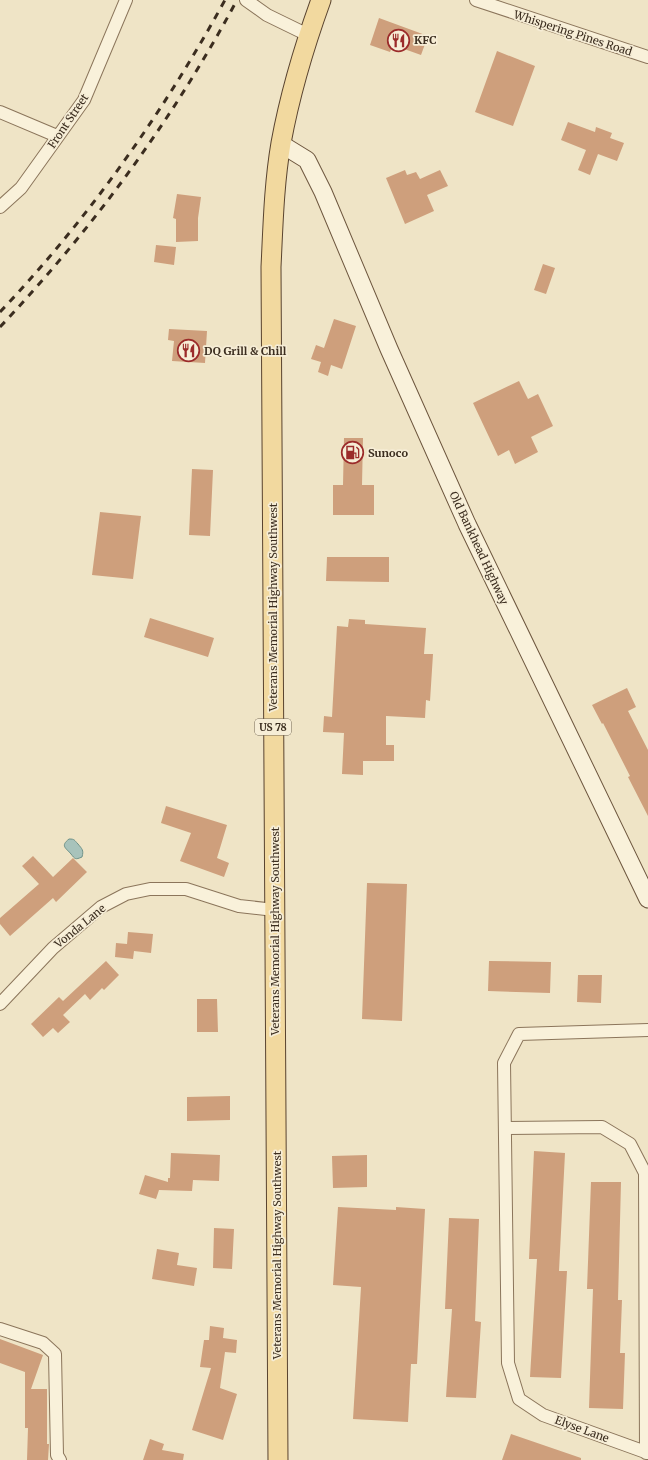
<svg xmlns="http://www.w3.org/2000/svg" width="648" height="1460" font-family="Merriweather,serif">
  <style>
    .water { fill: #a8c3bb; stroke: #6e9289 }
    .building { fill: #ce9f7c }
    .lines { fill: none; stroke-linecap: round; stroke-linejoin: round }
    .street-casing { stroke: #8b755b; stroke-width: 14 }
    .secondary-casing { stroke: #6d563e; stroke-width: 19 }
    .primary-casing { stroke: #59432f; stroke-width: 21 }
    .street { stroke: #f9f1da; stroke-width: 12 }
    .secondary { stroke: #f9f1da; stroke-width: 17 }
    .primary { stroke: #f2d99f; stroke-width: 19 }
    .rail { stroke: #3b2d1f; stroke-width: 3; stroke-dasharray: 7 7; stroke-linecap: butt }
    .labels { text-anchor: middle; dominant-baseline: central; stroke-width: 3.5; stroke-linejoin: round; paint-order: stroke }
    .shield { fill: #f6edd6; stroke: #736756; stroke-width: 1 }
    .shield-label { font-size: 10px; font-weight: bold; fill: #3b2d1f }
    .street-label { font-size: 11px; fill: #3b2d1f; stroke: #f6edd6 }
    .poi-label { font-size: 11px; font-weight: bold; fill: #3b2d1f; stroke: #f6edd6; text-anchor: start }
  </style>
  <rect width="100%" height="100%" fill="#efe4c6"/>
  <!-- water -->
  <path class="water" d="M 69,839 C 75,839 74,840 78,844 C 82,849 84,850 82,857 C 75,860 75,859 71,854 C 66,848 60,846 69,839 Z"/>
  <!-- building -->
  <path class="building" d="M 379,18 L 428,36 L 421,55 L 393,45 L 390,52 L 370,45 Z
    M 497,51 L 535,66 L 513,126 L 475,112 Z
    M 568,122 L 595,132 L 596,127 L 612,133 L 610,138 L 624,143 L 617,161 L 598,154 L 590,175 L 578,170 L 586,150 L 561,140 Z
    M 405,170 L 407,175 L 416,172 L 420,179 L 440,170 L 448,186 L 427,195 L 434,211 L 405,224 L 386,178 Z
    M 177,194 L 201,197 L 198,218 L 198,241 L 176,242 L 176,219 L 173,218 Z
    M 156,245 L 176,247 L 174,265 L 154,262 Z
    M 543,264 L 555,268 L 546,294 L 534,290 Z
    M 334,319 L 356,326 L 342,369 L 331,365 L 328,376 L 318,372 L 321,362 L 311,359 L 316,345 L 324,348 Z
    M 169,329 L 207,331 L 205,363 L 172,361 L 174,341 L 168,340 Z
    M 519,381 L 528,399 L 538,394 L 553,426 L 531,437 L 538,452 L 515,464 L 509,450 L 498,456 L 473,403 Z
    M 344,438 L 363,438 L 362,485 L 374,485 L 374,515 L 333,515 L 333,485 L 343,485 Z
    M 192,469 L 213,470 L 210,536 L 189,535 Z
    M 100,512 L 141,516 L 133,579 L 92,575 Z
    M 327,557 L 389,557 L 389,582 L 326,581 Z
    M 150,618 L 214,638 L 208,657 L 144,637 Z
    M 349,619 L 365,620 L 365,624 L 426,628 L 424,654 L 433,654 L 430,701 L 426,700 L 425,718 L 386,716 L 386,745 L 394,745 L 394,761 L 363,761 L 363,775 L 342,774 L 344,733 L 323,732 L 324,716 L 332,717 L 337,626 L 348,627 Z
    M 627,688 L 636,707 L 628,711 L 648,750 L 648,816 L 628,777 L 630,776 L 603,723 L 602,724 L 592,705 Z
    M 166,806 L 227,825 L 217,858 L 229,863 L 224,877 L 180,861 L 191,833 L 161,823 Z
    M 33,856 L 53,877 L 73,858 L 87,872 L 56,902 L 53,898 L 10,936 L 0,924 L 0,918 L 39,884 L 22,866 Z
    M 367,883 L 407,884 L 402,1021 L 362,1019 Z
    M 128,932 L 153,934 L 151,953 L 134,951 L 133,959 L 115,957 L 116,943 L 127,944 Z
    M 106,961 L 119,975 L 104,990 L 102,988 L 90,1000 L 85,994 L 63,1015 L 70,1022 L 58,1033 L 53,1028 L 43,1037 L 31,1024 L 59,997 L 63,1001 Z
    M 489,961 L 551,962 L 550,993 L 488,991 Z
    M 578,975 L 602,975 L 601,1003 L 577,1002 Z
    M 197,999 L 217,999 L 218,1032 L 197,1032 Z
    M 230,1096 L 230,1120 L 187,1121 L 187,1097 Z
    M 534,1151 L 565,1153 L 559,1271 L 567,1271 L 561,1378 L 530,1377 L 537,1259 L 529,1259 Z
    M 171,1153 L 220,1155 L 219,1181 L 193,1180 L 192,1191 L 159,1190 L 156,1199 L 139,1194 L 145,1175 L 168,1182 L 168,1178 L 170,1178 Z
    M 367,1155 L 367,1187 L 333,1188 L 332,1156 Z
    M 591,1182 L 621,1182 L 618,1300 L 622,1300 L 620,1353 L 625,1353 L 623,1409 L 589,1408 L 593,1289 L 587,1289 Z
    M 338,1207 L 396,1210 L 396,1207 L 425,1209 L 417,1364 L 411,1364 L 408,1422 L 353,1419 L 361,1287 L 333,1285 Z
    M 449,1218 L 479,1219 L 475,1321 L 481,1322 L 476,1398 L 446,1397 L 452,1309 L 445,1309 Z
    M 214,1228 L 234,1229 L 232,1269 L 213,1268 Z
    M 157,1249 L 179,1253 L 177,1265 L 197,1268 L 194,1286 L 152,1279 Z
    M 210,1326 L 224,1328 L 223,1338 L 237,1340 L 236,1353 L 225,1352 L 220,1388 L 237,1394 L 223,1440 L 192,1430 L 211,1368 L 200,1367 L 204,1340 L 209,1340 Z
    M 0,1339 L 43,1355 L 31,1389 L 47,1389 L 47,1444 L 49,1444 L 48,1460 L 27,1460 L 28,1428 L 25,1428 L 25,1372 L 0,1363 Z
    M 511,1434 L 581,1458 L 581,1460 L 502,1460 Z
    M 150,1439 L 164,1444 L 162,1450 L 184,1454 L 183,1460 L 143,1460 Z"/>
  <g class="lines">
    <defs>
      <path id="street" d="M 246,0 L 267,15 L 308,35
        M 476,0 L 648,57
        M 0,112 L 57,136
        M 0,207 L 21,188 L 84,100 L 126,0
        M 0,1004 L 53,948 L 101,907 L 126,894 L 150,889 L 186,889 L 239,906 L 275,910
        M 648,1030 L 519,1034 L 504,1063 L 508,1363 L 519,1399 L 543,1415 L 648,1453
        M 505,1128 L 602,1127 L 630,1144 L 645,1173 L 646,1453
        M 0,1329 L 43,1343 L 55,1354 L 57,1455 L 60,1460"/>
      <path id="secondary" d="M 281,144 L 307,160 L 323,192 L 389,349 L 467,524 L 648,899"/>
      <path id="primary" d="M 278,1460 L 271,267 C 273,226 274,184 281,143 C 290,94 304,47 321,0"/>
    </defs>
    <!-- street casing -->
    <use href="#street" class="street-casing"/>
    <!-- secondary casing -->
    <use href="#secondary" class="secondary-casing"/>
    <!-- primary casing -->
    <use href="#primary" class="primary-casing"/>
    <!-- street -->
    <use href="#street" class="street"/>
    <!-- secondary -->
    <use href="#secondary" class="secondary"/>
    <!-- primary -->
    <use href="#primary" class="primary"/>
    <!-- rail -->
    <path class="rail" d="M 0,312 C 89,218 163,113 225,0
      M 0,327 C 94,227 172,121 237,0"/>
  </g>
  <!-- icons -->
  <defs>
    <symbol id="restaurant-ring" viewBox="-11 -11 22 22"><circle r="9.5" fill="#f6edd6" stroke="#9b2b2a" stroke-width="1.5"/><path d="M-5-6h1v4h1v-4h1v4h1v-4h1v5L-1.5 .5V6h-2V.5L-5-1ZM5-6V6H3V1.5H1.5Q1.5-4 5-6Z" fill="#9b2b2a"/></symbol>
    <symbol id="fuel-ring" viewBox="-11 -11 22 22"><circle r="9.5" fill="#f6edd6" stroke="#9b2b2a" stroke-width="1.5"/><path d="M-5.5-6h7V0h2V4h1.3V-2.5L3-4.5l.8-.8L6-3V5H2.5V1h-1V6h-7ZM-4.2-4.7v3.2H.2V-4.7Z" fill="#9b2b2a"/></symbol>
  </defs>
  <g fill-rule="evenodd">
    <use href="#restaurant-ring" x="386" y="28" width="25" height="25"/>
    <use href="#restaurant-ring" x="176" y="338" width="25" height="25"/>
    <use href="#fuel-ring" x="340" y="440" width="25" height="25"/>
  </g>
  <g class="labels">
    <!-- shield labels -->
    <rect class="shield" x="255" y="719" width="36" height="16" rx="3"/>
    <g class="shield-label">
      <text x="273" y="727">US 78</text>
    </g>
    <!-- street labels -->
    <g class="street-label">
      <text transform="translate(573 33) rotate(18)">Whispering Pines Road</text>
      <text transform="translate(68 121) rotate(-56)">Front Street</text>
      <text transform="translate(479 548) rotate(65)">Old Bankhead Highway</text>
      <text transform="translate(273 607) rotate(-90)">Veterans Memorial Highway Southwest</text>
      <text transform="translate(80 926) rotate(-39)">Vonda Lane</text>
      <text transform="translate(275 931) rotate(-90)">Veterans Memorial Highway Southwest</text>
      <text transform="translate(277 1255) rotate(-90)">Veterans Memorial Highway Southwest</text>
      <text transform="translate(582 1429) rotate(20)">Elyse Lane</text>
    </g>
    <!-- poi labels -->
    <g class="poi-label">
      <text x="414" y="40">KFC</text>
      <text x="204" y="351">DQ Grill &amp; Chill</text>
      <text x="368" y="453">Sunoco</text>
    </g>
  </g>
</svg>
